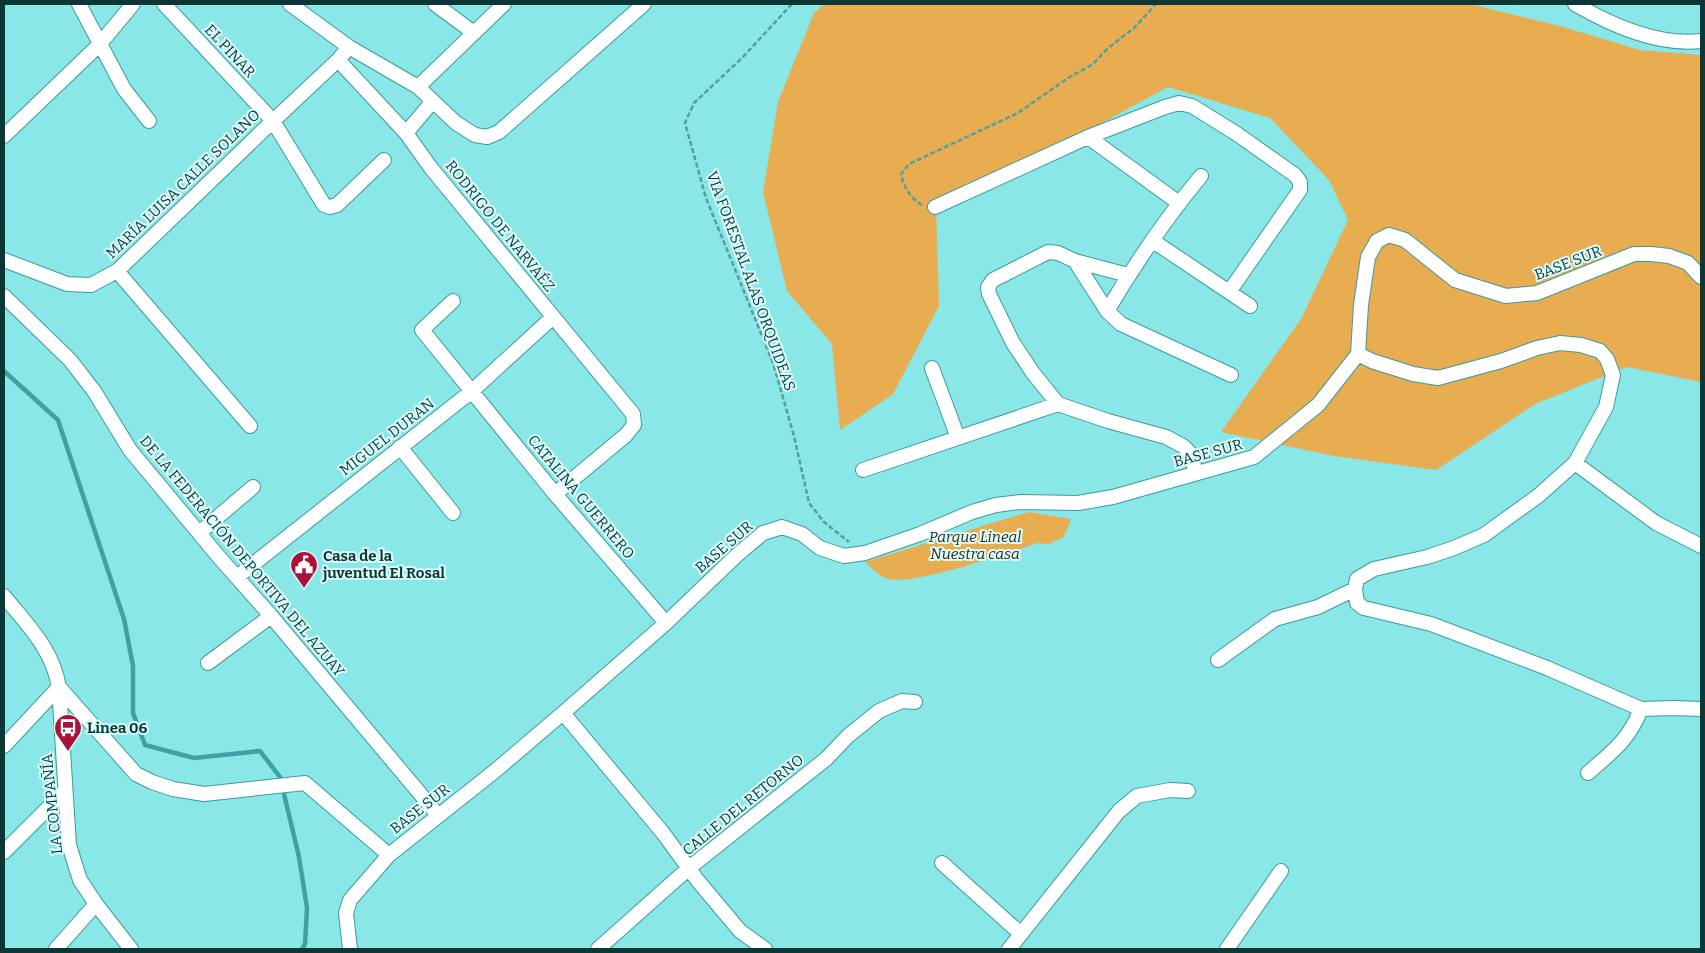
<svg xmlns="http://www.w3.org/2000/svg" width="1705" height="953" font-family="Bitter,serif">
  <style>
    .green { fill: #e8ad51 }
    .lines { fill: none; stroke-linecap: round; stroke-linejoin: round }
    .stream { stroke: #3ea1a3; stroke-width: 4.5 }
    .minor-casing { stroke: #3b9c9d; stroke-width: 16 }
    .path { stroke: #559e9e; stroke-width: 2.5; stroke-dasharray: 5 2.5; stroke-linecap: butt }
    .minor { stroke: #fff; stroke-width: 14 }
    .labels { text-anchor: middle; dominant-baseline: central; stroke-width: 4; stroke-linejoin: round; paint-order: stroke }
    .street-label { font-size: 15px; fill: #0d3737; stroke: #dbfdfd }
    .park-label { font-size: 15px; font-style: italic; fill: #352815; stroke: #dbfdfd }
    .poi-label { font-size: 15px; font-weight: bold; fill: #0d3737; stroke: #dbfdfd; text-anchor: start }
  </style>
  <rect width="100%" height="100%" fill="#89e7e7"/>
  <!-- green -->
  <path class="green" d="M 824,4 L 1470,4 L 1560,26 L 1640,50 L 1701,55 L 1701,382 L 1627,367 L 1535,404 L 1436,470 L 1334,456 L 1221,432 L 1301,319 L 1348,220 L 1329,180 L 1270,118 L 1168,87 L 1061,145 L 936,204 L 939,306 L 893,394 L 840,430 L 832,344 L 787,291 L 763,192 L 778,102 L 814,13 Z
    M 1029,512 L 1071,519 L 1064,537 L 1049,544 L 1038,543 C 1009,552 910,588 886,578 C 879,576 871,567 865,562 Z"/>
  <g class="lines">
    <!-- stream -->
    <path class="stream" d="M 4,371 L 58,420 L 124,619 L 133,666 L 133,713 L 145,745 L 194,758 L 260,751 L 280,777 L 299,857 L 307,908 L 305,944 L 302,949"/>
    <defs>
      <path id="minor" d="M 79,4 L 124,89 L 149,121
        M 164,4 L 273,121 L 324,205 L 330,207 L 337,205 L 384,160
        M 435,4 L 474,33
        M 1575,4 C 1611,25 1658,46 1701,41
        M 349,47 L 418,87 L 456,123 L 475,135 L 487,137 L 499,132 L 644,4
        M 338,60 L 406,133 L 431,168 L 633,414 L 634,425 L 626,435 L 555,494
        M 418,87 L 504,4
        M 406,133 L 433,101
        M 4,136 L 99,45 L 133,4
        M 1088,137 L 1179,203
        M 935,207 L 1088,137 L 1165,107 L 1179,103 L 1192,106 L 1237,134 L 1295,175 L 1300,182 L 1300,190 L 1229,292
        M 1153,241 L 1250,306
        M 4,260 L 67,284 L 91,285 L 117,271 L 273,121 L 338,60 L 349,47 L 290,4
        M 1075,261 L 1107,311 L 1121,324 L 1231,375
        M 117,271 L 250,426
        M 1128,275 L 1075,261 L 1058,253 L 1048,252 L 993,280 L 988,287 L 989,294 L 1013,343 L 1033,373 L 1058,404 L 1108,421 L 1166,437 L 1183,446 L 1192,455 L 1195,473
        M 4,296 L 70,360 L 94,391 L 130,450 L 218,556 L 271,616 L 438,815
        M 453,301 L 422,330 L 555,494 L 666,623
        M 1107,311 C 1135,264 1166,218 1201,176
        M 1358,354 L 1372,361 L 1413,374 L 1438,378 L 1501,361 L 1537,348 L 1560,343 L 1581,345 L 1600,351 L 1607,359 L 1613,375 L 1606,407 L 1575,463 L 1538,496 L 1484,535 L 1454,548 L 1427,557 L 1374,569 L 1357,579 L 1355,589 L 1357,603 L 1364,608 L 1431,624 L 1547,668 L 1641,709 L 1674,708 L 1701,709
        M 932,368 L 958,438
        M 400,447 L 453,513
        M 1575,463 L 1656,523 L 1701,546
        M 863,470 L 1058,404
        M 199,533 L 253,487
        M 237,577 L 472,391 L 553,317
        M 4,596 C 28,626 52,648 59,687 L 69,845 L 80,880 L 96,904 L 131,949
        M 1218,660 L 1275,619 L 1318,607 L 1355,589
        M 208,663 L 271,616
        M 563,713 L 663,833 L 698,881 L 740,931 L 765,949
        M 4,746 L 59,687 L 136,774 L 152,782 L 173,789 L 204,794 L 305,783 L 389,855
        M 1588,773 C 1612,752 1629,740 1641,709
        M 4,852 L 65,791
        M 942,863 L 1021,934
        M 56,949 L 96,904
        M 350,949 L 346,913 L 350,900 L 389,855 L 495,771 L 563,713 L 666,623 L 737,555 L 763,533 L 782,527 L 802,534 L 820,548 L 844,556 L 865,553 L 920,534 L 972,512 L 996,505 L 1020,502 L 1078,503 L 1113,497 L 1254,457 L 1318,405 L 1358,354 L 1361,305 L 1368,257 L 1377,241 L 1389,235 L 1405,240 L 1455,280 L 1506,296 L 1537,293 L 1634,254 L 1651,254 L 1669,256 L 1688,263 L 1701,277
        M 598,949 L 689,868 L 826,759 L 848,736 L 879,711 L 902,701 L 915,702
        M 1009,949 L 1119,811 L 1137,796 L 1170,790 L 1188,791
        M 1227,949 L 1281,871"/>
    </defs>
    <!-- minor casing -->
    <use href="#minor" class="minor-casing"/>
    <!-- path -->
    <path class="path" d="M 792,4 L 742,58 L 694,103 L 685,123 L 706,198 L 773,363 L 794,436 L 809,503 L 824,522 L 849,542
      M 922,205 C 911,199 903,186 901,174 L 909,164 L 1018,113 L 1068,78 L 1093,64 L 1108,48 L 1134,28 L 1156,4"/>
    <!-- minor -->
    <use href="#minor" class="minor"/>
  </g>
  <!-- icons -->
  <defs>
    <symbol id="civic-pin" viewBox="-11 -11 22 30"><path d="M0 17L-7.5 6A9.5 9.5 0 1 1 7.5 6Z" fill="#aa1337" stroke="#dbfdfd"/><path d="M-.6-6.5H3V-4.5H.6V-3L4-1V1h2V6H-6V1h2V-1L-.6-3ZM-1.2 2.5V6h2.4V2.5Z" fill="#fff"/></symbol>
    <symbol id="bus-pin" viewBox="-11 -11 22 30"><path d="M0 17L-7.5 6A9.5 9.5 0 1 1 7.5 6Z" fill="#aa1337" stroke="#dbfdfd"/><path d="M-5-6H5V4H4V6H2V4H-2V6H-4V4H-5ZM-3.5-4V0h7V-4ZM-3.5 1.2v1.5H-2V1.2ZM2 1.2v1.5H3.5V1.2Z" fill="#fff"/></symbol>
  </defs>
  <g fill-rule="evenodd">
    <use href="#civic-pin" x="288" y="549" width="32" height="43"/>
    <use href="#bus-pin" x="52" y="712" width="32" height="43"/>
  </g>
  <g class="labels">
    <!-- street labels -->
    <g class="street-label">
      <text transform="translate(230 51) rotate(47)">EL PINAR</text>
      <text transform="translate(183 184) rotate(-44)">MARÍA LUISA CALLE SOLANO</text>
      <text transform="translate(500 226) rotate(51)">RODRIGO DE NARVAÉZ</text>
      <text transform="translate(1568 263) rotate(-21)">BASE SUR</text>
      <text transform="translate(751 281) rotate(70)">VIA FORESTAL ALAS ORQUIDEAS</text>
      <text transform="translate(387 437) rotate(-38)">MIGUEL DURAN</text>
      <text transform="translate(1208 453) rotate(-15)">BASE SUR</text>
      <text transform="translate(581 497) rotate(50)">CATALINA GUERRERO</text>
      <text transform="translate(724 547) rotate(-41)">BASE SUR</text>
      <text transform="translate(242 556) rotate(50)">DE LA FEDERACIÓN DEPORTIVA DEL AZUAY</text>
      <text transform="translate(52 804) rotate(-96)">LA COMPAÑÍA</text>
      <text transform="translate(743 805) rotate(-39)">CALLE DEL RETORNO</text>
      <text transform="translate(420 809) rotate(-38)">BASE SUR</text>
    </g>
    <!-- park labels -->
    <g class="park-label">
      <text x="975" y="537">Parque Lineal<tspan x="975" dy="17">Nuestra casa</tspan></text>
    </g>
    <!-- poi labels -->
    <g class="poi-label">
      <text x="323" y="556">Casa de la<tspan x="323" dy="17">juventud El Rosal</tspan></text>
      <text x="87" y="728">Linea 06</text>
    </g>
  </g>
  <!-- border -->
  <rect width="1705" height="953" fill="none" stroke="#0d3737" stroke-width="10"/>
</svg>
